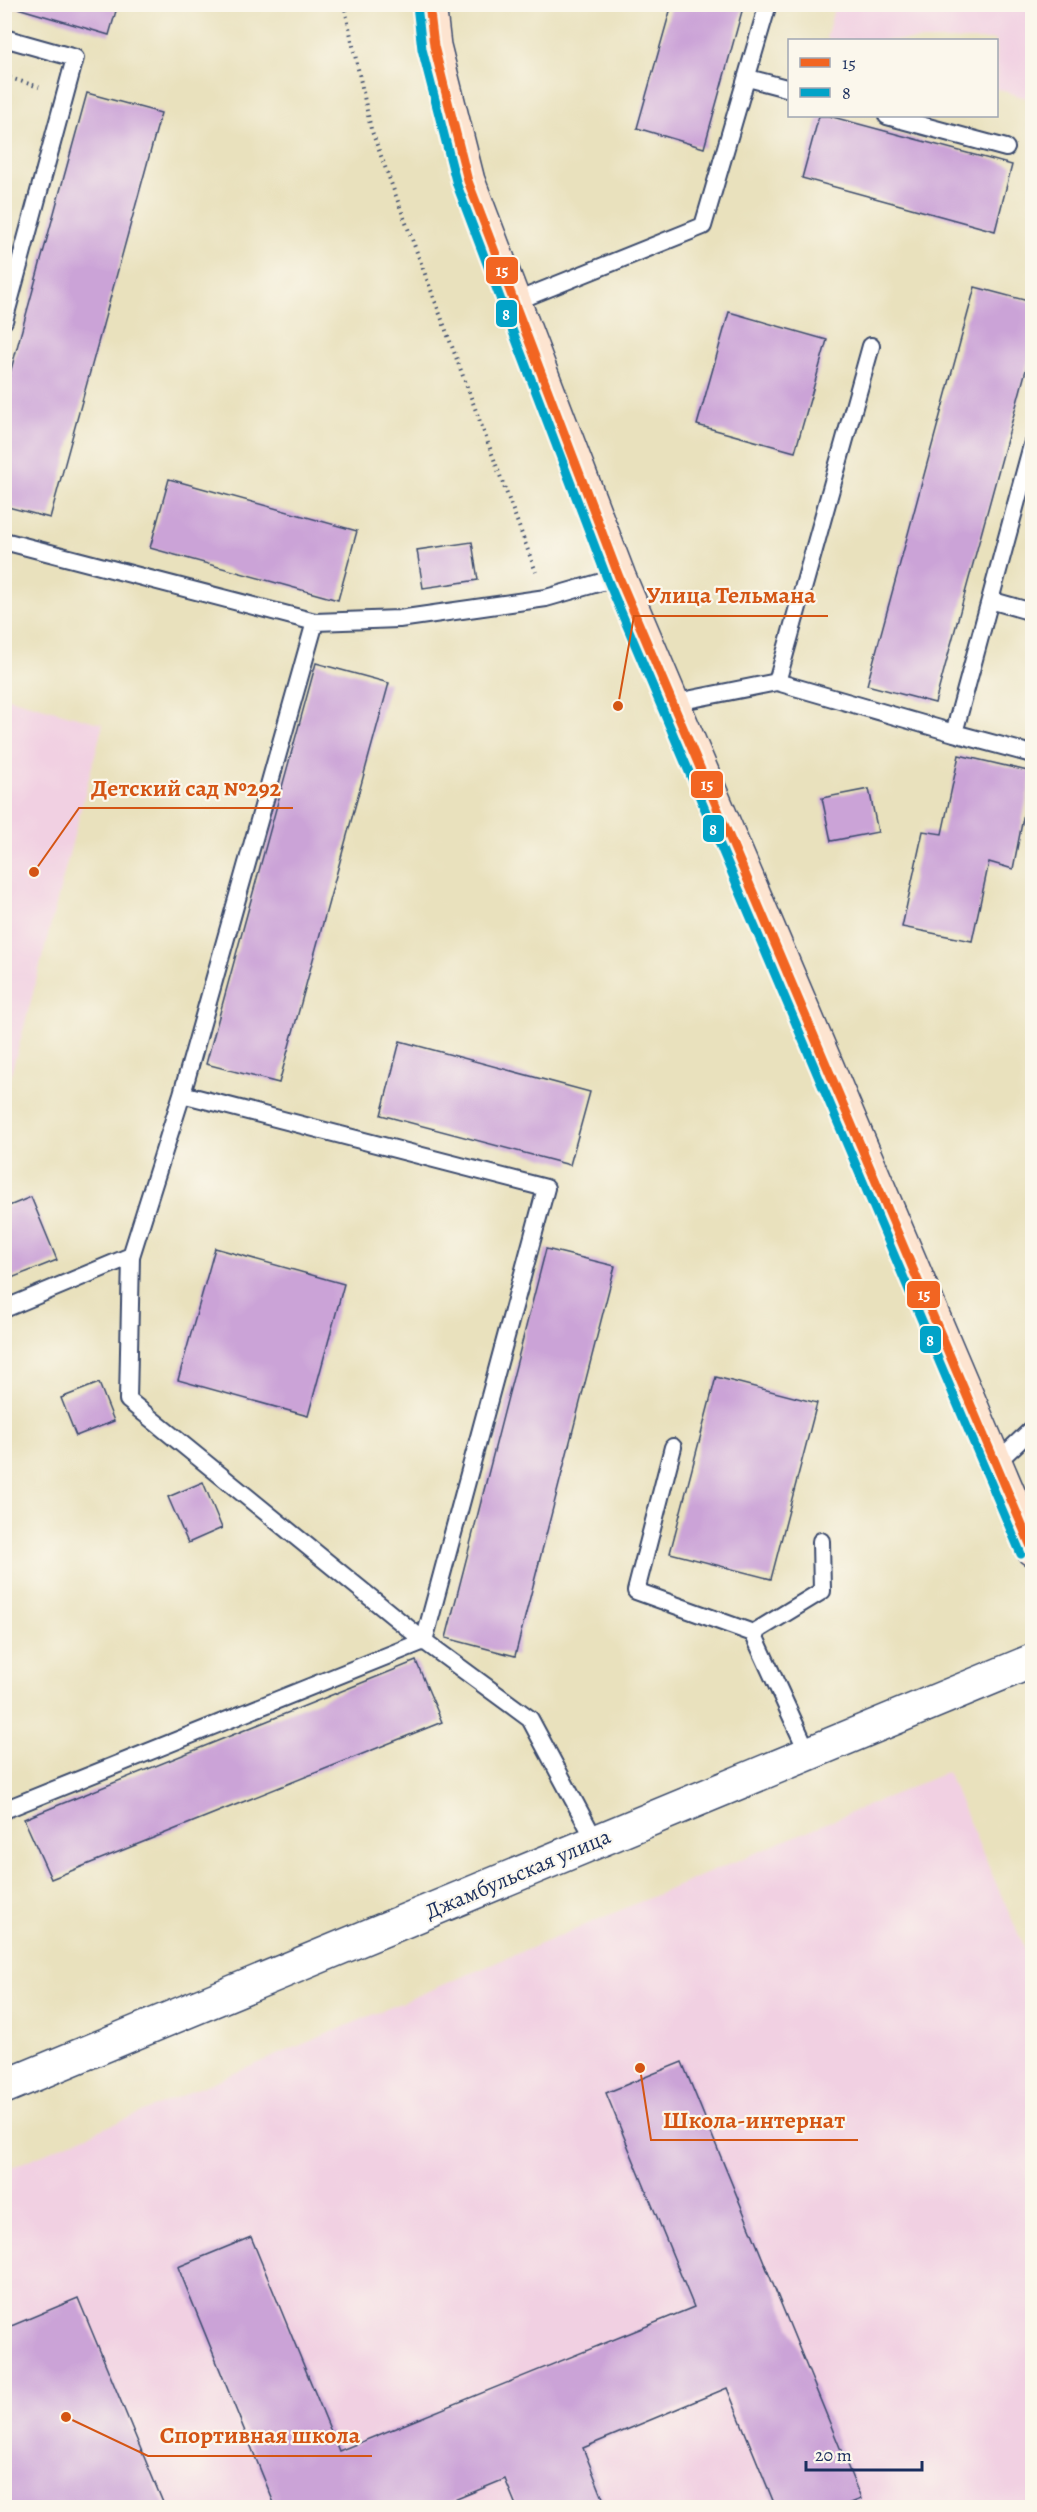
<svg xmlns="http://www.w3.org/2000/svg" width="1037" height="2512" font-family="Alegreya,serif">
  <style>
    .built { fill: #f1d0e2 }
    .building { fill: #cba3d7 }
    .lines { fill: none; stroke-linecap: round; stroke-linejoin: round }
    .lane-casing { stroke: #3a4a6c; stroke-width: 20 }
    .street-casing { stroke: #3a4a6c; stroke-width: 36 }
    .secondary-casing { stroke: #3a4a6c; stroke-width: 36 }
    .path { stroke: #3a4a6c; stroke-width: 4; stroke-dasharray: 1.5 4.5; stroke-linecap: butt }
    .lane { stroke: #fff; stroke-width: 16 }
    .street { stroke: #fff; stroke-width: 33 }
    .secondary { stroke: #fde4d0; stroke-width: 33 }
    .bus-1-casing { stroke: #fbf7ec; stroke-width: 14 }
    .bus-2-casing { stroke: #fbf7ec; stroke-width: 14 }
    .bus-1 { stroke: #f26522; stroke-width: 9 }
    .bus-2 { stroke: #01a3c8; stroke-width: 9 }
    .labels { text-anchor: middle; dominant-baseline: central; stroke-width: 4.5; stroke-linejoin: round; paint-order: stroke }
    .street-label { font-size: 22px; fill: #1b2f5e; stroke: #fbf7ec }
    .leader { fill: none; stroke: #d45514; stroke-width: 2 }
    .callout-dot { fill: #d45514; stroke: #fbf7ec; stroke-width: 2 }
    .callout-label { font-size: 24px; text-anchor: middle; font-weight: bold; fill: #d45514; stroke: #fbf7ec; stroke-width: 4.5; stroke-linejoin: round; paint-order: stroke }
    .line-badge { stroke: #fbf7ec; stroke-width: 2 }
    .badge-label { font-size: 16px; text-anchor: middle; font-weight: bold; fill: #fff }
  </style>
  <rect width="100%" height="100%" fill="#fbf7ec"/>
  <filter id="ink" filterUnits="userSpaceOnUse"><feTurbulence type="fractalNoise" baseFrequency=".0167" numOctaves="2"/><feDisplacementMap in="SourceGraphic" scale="12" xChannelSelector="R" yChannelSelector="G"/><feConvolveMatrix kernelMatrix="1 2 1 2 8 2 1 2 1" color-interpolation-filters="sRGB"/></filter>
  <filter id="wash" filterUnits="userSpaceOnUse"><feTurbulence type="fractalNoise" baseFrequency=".008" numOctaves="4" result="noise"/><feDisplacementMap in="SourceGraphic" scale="24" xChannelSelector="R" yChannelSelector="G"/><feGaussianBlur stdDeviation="1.35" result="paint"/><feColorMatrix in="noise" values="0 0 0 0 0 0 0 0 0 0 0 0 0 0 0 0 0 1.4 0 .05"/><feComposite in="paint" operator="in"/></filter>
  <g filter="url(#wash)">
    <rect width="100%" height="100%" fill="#e9e1bd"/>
    <!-- built -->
    <path class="built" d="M 835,5 L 1032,5 L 1032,102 L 1032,100 L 997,89 L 996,40 L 835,40 L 826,38 Z
      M 5,697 L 103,724 L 26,1020 L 5,1095 Z
      M 947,1772 L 1032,1965 L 1032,2507 L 5,2508 L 5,2170 Z"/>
    <g id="blocks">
      <!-- building -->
      <path class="building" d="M 4,4 L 118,4 L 109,35 Z
        M 672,4 L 744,4 L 704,148 L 637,128 Z
        M 87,93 L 161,113 L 50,518 L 4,506 L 4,395 Z
        M 819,116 L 829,116 L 1012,165 L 995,231 L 802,178 Z
        M 975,287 L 1032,302 L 1032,348 L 935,703 L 867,685 Z
        M 729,312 L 827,340 L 795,452 L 697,425 Z
        M 169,479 L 357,531 L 338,600 L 150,548 Z
        M 472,542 L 478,580 L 423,588 L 417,550 Z
        M 316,663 L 389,683 L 279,1083 L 206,1064 Z
        M 959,755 L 1032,772 L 1013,869 L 989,862 L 972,941 L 902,927 L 923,831 L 942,834 Z
        M 869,789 L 878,832 L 831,841 L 822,798 Z
        M 400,1041 L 590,1092 L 570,1165 L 381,1115 Z
        M 31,1197 L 57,1260 L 4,1281 L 4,1208 Z
        M 215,1248 L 344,1284 L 308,1416 L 178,1380 Z
        M 546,1249 L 615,1266 L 515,1656 L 446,1638 Z
        M 716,1377 L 817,1403 L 771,1579 L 670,1553 Z
        M 99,1383 L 114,1421 L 76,1436 L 61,1398 Z
        M 203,1482 L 222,1528 L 188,1543 L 168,1497 Z
        M 416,1661 L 442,1722 L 51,1879 L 24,1819 Z
        M 682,2062 L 861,2499 L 839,2508 L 776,2508 L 727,2388 L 583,2448 L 607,2508 L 517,2508 L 505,2479 L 435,2508 L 276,2508 L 178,2267 L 251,2237 L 339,2451 L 694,2307 L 606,2093 Z
        M 78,2298 L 164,2505 L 159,2508 L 4,2508 L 4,2329 Z"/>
    </g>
  </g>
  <g filter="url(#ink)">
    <use href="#blocks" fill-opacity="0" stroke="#3a4a6c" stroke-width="1.5"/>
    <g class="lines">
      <defs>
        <path id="lane" d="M 4,38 L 75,58 L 4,321
          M 748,78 L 790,89
          M 887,116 L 1006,148
          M 514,302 L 703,226 L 768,4
          M 4,541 L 315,622 L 399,619 L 546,598 L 619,577
          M 990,600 L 1032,612
          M 777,682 L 871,346
          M 672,703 L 777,682 L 954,733 L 1032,445
          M 954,733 L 1032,754
          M 182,1094 L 546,1188 L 424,1641 L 128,1400 L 131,1256 L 182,1094 L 315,622
          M 4,1309 L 131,1256
          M 673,1447 L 636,1591 L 753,1633 L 809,1755
          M 997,1462 L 1032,1429
          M 753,1633 L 822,1591 L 821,1541
          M 4,1810 L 424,1641 L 530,1719 L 596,1842"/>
        <path id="street" d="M 4,2087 L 1032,1661"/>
        <path id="secondary" d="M 429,4 L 434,46 L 468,181 L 619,577 L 1032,1549"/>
      </defs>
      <!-- lane casing -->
      <use href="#lane" class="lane-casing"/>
      <!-- street casing -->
      <use href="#street" class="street-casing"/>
      <!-- secondary casing -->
      <use href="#secondary" class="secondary-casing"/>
      <!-- path -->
      <path class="path" d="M 344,4 L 371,129 L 536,572
        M 4,76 L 39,87"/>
      <!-- lane -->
      <use href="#lane" class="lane"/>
      <!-- street -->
      <use href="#street" class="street"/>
      <!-- secondary -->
      <use href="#secondary" class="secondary"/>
      <defs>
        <path id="bus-1" d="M 429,4 L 434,46 L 468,181 L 619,577 L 1032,1549"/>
        <path id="bus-2" d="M 417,5 L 422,49 L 457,185 L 608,581 L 1021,1554"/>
      </defs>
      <!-- bus-1 casing -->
      <use href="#bus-1" class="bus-1-casing"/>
      <!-- bus-2 casing -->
      <use href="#bus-2" class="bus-2-casing"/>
      <!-- bus-1 -->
      <use href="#bus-1" class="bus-1"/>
      <!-- bus-2 -->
      <use href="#bus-2" class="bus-2"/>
    </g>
  </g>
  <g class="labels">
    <!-- street labels -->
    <g class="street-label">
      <text transform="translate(518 1874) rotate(-23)">Джамбульская улица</text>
    </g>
  </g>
  <!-- callouts -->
  <path class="leader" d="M618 706L634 616H828M34 872L79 808H293M640 2068L651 2140H858M66 2417L148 2456H372"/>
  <g class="callout-dot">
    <circle cx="618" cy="706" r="6"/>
    <circle cx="34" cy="872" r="6"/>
    <circle cx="640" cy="2068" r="6"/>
    <circle cx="66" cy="2417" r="6"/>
  </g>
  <g class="callout-label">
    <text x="731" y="603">Улица Тельмана</text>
    <text x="186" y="796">Детский сад №292</text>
    <text x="754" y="2128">Школа-интернат</text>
    <text x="260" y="2443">Спортивная школа</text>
  </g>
  <g class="line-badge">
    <rect x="485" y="256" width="34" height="29" rx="6" fill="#f26522"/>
    <rect x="495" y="299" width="23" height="29" rx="6" fill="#01a3c8"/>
    <rect x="690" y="770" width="34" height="29" rx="6" fill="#f26522"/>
    <rect x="702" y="814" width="23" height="29" rx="6" fill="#01a3c8"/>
    <rect x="906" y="1280" width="35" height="29" rx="6" fill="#f26522"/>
    <rect x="919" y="1325" width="23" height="29" rx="6" fill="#01a3c8"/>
  </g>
  <g class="badge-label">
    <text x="502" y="276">15</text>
    <text x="506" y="320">8</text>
    <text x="707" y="790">15</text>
    <text x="713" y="835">8</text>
    <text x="924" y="1300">15</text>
    <text x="930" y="1346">8</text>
  </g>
  <!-- margin -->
  <rect width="1037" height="2512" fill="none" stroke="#fbf7ec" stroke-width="24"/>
  <!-- legend -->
  <rect x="788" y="39" width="210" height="78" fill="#fbf7ec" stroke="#a1a7b3" stroke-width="1.5"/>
  <rect x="800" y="58" width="30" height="9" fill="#f26522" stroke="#a1a7b3" stroke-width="1.5"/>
  <text x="842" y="69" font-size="18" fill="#1b2f5e">15</text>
  <rect x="800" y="88" width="30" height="9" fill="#01a3c8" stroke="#a1a7b3" stroke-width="1.5"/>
  <text x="842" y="99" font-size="18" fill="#1b2f5e">8</text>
  <!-- scale -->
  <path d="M806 2461v9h116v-9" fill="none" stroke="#1b2f5e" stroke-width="3"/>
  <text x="815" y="2461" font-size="18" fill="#1b2f5e" stroke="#fbf7ec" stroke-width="4.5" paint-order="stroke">20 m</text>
</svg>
